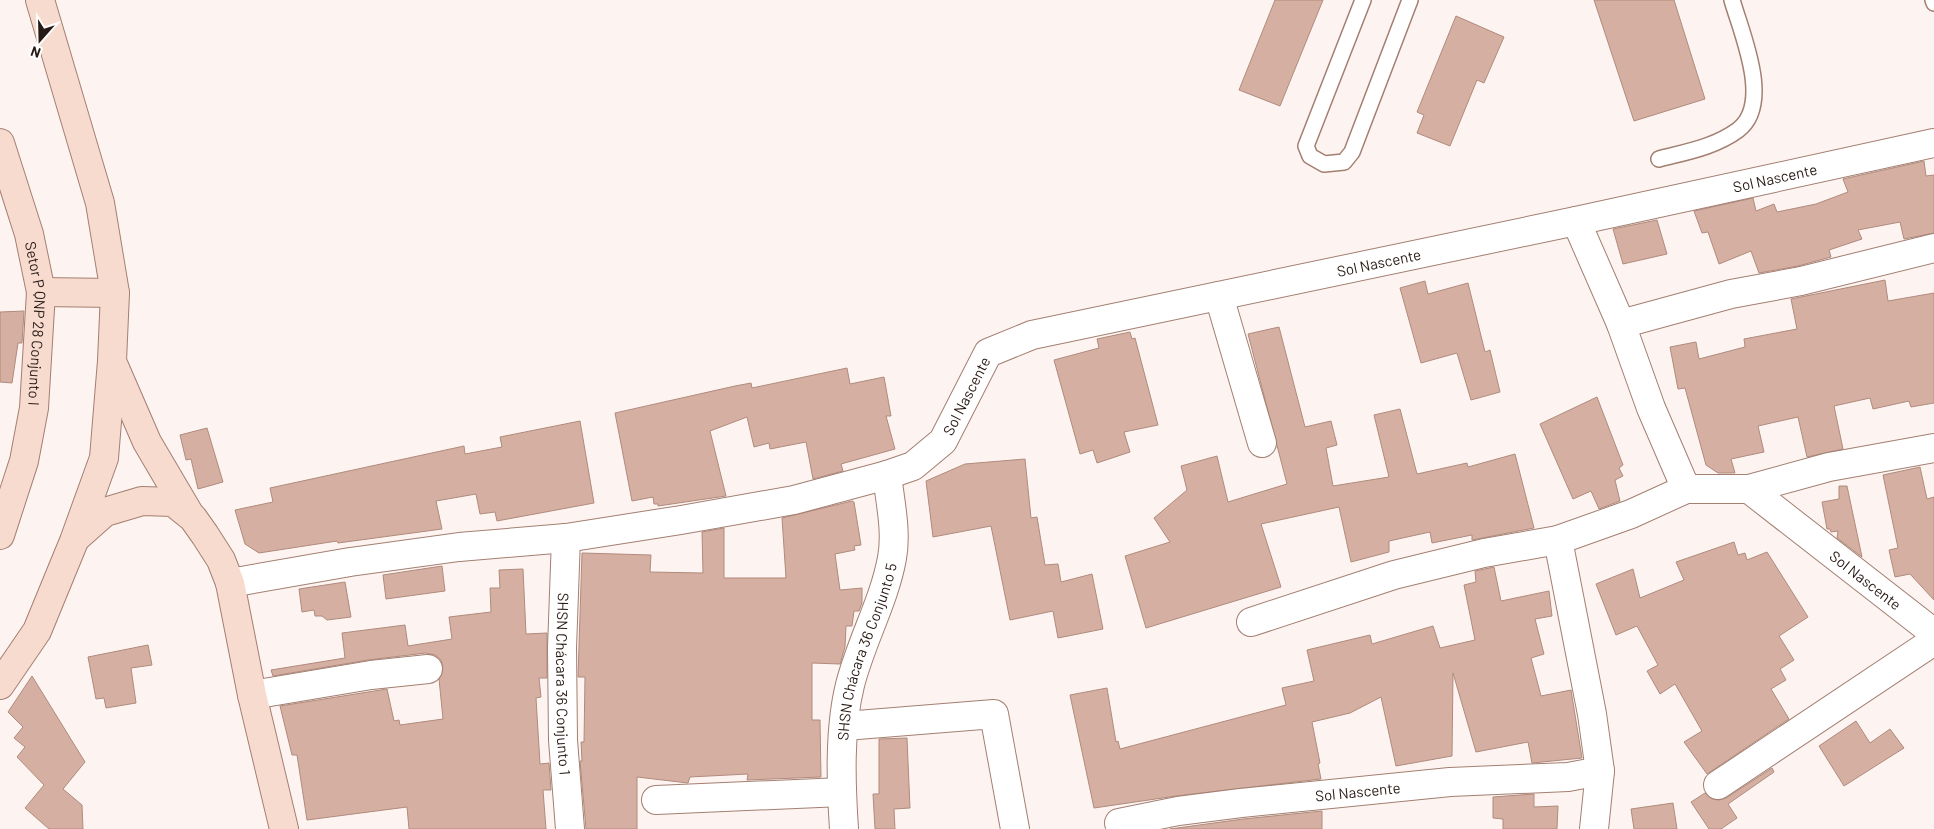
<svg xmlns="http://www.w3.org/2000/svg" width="1934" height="829" font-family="Barlow,sans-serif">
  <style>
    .building { fill: #d5afa1; stroke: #b08b7d }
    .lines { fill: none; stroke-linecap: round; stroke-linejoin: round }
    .lane-casing { stroke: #a37f71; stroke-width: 18 }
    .street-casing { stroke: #a37f71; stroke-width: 30 }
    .secondary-casing { stroke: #a37f71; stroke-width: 30 }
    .lane { stroke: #fff; stroke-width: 15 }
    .street { stroke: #fff; stroke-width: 28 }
    .secondary { stroke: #f8dbcf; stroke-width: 28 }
    .labels { text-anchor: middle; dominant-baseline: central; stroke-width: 5; stroke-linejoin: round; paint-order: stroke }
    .street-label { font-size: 15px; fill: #271914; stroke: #fff }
  </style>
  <rect width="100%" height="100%" fill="#fdf4f1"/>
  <!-- building -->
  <path class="building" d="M 1275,0 L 1323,0 L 1280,106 L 1239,90 Z
    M 1594,0 L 1674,0 L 1705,99 L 1634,121 Z
    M 1456,16 L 1504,37 L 1484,83 L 1477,80 L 1450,146 L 1417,133 L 1424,115 L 1417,112 Z
    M 1924,161 L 1926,176 L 1934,175 L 1934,233 L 1904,239 L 1900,222 L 1858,230 L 1862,239 L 1829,250 L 1831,257 L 1798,266 L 1759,273 L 1751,251 L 1719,264 L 1708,232 L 1702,233 L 1694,211 L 1753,198 L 1756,211 L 1774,204 L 1777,212 L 1816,204 L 1848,192 L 1843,179 Z
    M 1657,220 L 1667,254 L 1623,264 L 1613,229 Z
    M 1885,280 L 1888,301 L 1934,293 L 1934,403 L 1911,407 L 1909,401 L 1873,409 L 1870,398 L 1834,406 L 1843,449 L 1807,457 L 1798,417 L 1758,426 L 1764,452 L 1731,459 L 1735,473 L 1718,473 L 1706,465 L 1685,388 L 1678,389 L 1670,347 L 1696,342 L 1699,359 L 1745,347 L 1744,339 L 1797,329 L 1791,299 Z
    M 1425,281 L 1428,294 L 1468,283 L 1485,352 L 1490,350 L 1500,392 L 1471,400 L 1457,353 L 1421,363 L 1400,288 Z
    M 24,311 L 22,343 L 18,343 L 12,383 L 0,382 L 0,312 Z
    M 1279,327 L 1305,427 L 1331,421 L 1337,445 L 1326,448 L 1333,486 L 1389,477 L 1374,415 L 1400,409 L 1417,474 L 1467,463 L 1468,467 L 1515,454 L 1534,528 L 1472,540 L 1472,535 L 1432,543 L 1430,532 L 1389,541 L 1389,552 L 1351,562 L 1339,507 L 1261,524 L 1281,587 L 1146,628 L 1125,556 L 1170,542 L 1154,518 L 1187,490 L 1181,466 L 1217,456 L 1228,502 L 1287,484 L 1248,334 Z
    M 1130,332 L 1132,339 L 1135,338 L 1158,425 L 1124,432 L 1130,452 L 1097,463 L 1093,450 L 1080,454 L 1054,360 L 1099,348 L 1097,339 Z
    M 847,368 L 850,384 L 884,377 L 891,416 L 886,416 L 895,449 L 841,464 L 843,471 L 813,479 L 806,442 L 770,449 L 769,443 L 754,447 L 747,417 L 710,431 L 726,496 L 658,506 L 658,504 L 654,504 L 653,497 L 632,501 L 615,413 L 735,386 L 751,383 L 752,388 Z
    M 1597,397 L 1623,465 L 1619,468 L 1623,476 L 1615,480 L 1620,501 L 1599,509 L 1591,491 L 1573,499 L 1540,424 Z
    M 580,421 L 594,503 L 497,521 L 495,512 L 480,514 L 476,494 L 436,501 L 442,529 L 338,543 L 337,541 L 259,553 L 245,544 L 235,510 L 273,502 L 270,488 L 464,446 L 465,454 L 502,447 L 500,437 Z
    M 207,428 L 223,482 L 198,489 L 191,459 L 186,460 L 180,435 Z
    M 1025,459 L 1031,518 L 1037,517 L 1045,565 L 1058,564 L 1061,582 L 1092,574 L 1103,629 L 1058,638 L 1053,611 L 1010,620 L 991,526 L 933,537 L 926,481 L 965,464 Z
    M 1920,467 L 1927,499 L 1934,497 L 1934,600 L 1910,574 L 1895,577 L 1889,550 L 1898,548 L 1883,475 Z
    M 1839,486 L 1847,486 L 1862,557 L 1837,538 L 1838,531 L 1831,532 L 1830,529 L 1827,529 L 1822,502 L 1839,499 Z
    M 852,501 L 854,502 L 861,545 L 854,546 L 855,550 L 835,554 L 840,590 L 862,588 L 862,603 L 859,611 L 854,611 L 852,626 L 846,626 L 845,647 L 840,664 L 812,663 L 812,720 L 820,720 L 821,777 L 747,780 L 748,774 L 690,777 L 688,783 L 637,777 L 637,829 L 586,829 L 580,761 L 582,761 L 581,742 L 584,742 L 585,677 L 578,677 L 582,553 L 651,555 L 650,572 L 703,573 L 702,532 L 724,528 L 724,578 L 786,578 L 782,518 Z
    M 1734,542 L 1738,555 L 1745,553 L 1747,560 L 1767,552 L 1808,617 L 1779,636 L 1794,660 L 1780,669 L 1786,680 L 1771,689 L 1789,719 L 1707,774 L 1684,742 L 1702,731 L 1675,684 L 1660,694 L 1647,671 L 1658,665 L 1637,626 L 1616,635 L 1596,584 L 1633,569 L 1640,598 L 1684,580 L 1676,562 Z
    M 442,566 L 445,591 L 386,599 L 383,575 Z
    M 1494,567 L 1501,601 L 1549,591 L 1552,616 L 1535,619 L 1544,654 L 1531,658 L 1541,696 L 1571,690 L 1582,758 L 1532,763 L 1528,742 L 1476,752 L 1453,673 L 1452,756 L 1396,766 L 1381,697 L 1350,713 L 1312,722 L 1320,763 L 1318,764 L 1321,779 L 1176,796 L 1094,808 L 1070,695 L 1107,688 L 1116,742 L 1118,741 L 1120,749 L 1286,705 L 1282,688 L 1314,681 L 1307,650 L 1370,635 L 1372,644 L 1433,626 L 1440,648 L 1475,640 L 1464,585 L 1476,582 L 1475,571 Z
    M 523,569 L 526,634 L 547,633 L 547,678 L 539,678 L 541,697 L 536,698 L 540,764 L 549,763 L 551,790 L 543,790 L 546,829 L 409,829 L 407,807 L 307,820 L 297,755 L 292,755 L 280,706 L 387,689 L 394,721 L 399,720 L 400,725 L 443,719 L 439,679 L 443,667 L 441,660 L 435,655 L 426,653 L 368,660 L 273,676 L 271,670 L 345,658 L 342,633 L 405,625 L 408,646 L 452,639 L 449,617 L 491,612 L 490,588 L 500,588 L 499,570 Z
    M 345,582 L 351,617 L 327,620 L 322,616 L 315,616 L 314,610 L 302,612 L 299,589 Z
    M 148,645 L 152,665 L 131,668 L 136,703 L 106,708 L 104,698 L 96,699 L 88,657 Z
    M 32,676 L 85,762 L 63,789 L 82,805 L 83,829 L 49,829 L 25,808 L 44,785 L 17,757 L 25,747 L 14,738 L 23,727 L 8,712 Z
    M 1856,721 L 1870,743 L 1890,729 L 1904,748 L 1844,786 L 1819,746 Z
    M 907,738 L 910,808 L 894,809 L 895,829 L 875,829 L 873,794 L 879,794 L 879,739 Z
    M 1772,768 L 1774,772 L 1728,804 L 1737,818 L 1721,829 L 1709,829 L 1691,802 L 1705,793 L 1712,799 L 1719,800 L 1726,798 Z
    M 1534,794 L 1534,807 L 1558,806 L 1557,829 L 1503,829 L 1503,819 L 1493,818 L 1493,797 Z
    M 1673,803 L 1677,829 L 1634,829 L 1631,809 Z
    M 1322,811 L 1322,829 L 1170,829 L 1243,819 Z"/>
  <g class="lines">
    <defs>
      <path id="lane" d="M 1363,0 L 1306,146 L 1310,156 L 1324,164 L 1344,162 L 1352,152 L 1410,0
        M 1933,0 L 1934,3
        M 1659,159 C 1686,152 1715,147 1738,130 C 1773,104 1741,32 1732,0"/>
      <g id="street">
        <path d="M 1576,221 L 1621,324 L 1651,408 L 1686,489"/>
        <path d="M 1219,296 L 1262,443"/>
        <path d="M 1621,324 L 1731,294 L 1801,281 L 1934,248"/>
        <path id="s1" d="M 1749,489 L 1934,633"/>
        <path id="s2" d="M 566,538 L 562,648 L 563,740 L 570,829"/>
        <path d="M 1558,540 L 1592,714 L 1600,771 L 1594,829"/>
        <path id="s3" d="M 230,583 L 350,562 L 459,547 L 566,538 L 681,520 L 794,500 L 887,475 L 913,466 L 943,441 L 988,353 L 1032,335 L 1576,221 L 1934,143"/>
        <path d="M 1251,622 L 1394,575 L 1484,553 L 1558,540 L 1631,514 L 1686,489 L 1749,489 L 1829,467 L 1934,448"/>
        <path d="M 252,695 L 371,675 L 428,669"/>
        <path d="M 845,726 L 994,714 L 1015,829"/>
        <path d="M 1718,785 L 1934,641"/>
        <path d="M 656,800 L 842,792"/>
        <path id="s4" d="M 1119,823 L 1178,811 L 1241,803 L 1450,782 L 1568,777 L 1600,771"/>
        <path id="s5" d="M 844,829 C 841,784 839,729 850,685 C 861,641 884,602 892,558 C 897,532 890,501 887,475"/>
      </g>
      <g id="secondary">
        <path id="s6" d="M 0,143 L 29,234 L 41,292 L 34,408 L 24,461 L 0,535"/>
        <path d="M 41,292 L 115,293"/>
        <path d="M 114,366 L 147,442 L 190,515"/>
        <path d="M 78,536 L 105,512 L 142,501 L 173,502 L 193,518 L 205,535 L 221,560 L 230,583 L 252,695 L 284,829"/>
        <path d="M 0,685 L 37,631 L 74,541 L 104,458 L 112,361 L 115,293 L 100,203 L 40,0"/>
      </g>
    </defs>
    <!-- lane casing -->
    <use href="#lane" class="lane-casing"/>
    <!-- street casing -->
    <use href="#street" class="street-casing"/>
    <!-- secondary casing -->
    <use href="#secondary" class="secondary-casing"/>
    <!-- lane -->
    <use href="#lane" class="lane"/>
    <!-- street -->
    <use href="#street" class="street"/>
    <!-- secondary -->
    <use href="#secondary" class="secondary"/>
  </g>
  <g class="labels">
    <!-- street labels -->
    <g class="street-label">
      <text stroke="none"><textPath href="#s3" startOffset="1639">Sol Nascente</textPath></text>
      <text stroke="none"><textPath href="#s3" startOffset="1234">Sol Nascente</textPath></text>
      <text stroke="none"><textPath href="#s6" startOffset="186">Setor P QNP 28 Conjunto I</textPath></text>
      <text stroke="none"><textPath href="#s3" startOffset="784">Sol Nascente</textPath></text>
      <text stroke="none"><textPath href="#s1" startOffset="148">Sol Nascente</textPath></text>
      <text stroke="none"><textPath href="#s5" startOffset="181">SHSN Chácara 36 Conjunto 5</textPath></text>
      <text stroke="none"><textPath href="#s2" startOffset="146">SHSN Chácara 36 Conjunto 1</textPath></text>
      <text stroke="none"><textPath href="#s4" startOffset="241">Sol Nascente</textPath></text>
    </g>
  </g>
  <!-- north arrow -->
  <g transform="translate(40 40) rotate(200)" stroke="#ffffff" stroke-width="4" paint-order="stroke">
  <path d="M0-4L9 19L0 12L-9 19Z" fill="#271914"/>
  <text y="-8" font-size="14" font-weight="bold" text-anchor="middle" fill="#271914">N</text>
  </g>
</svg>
